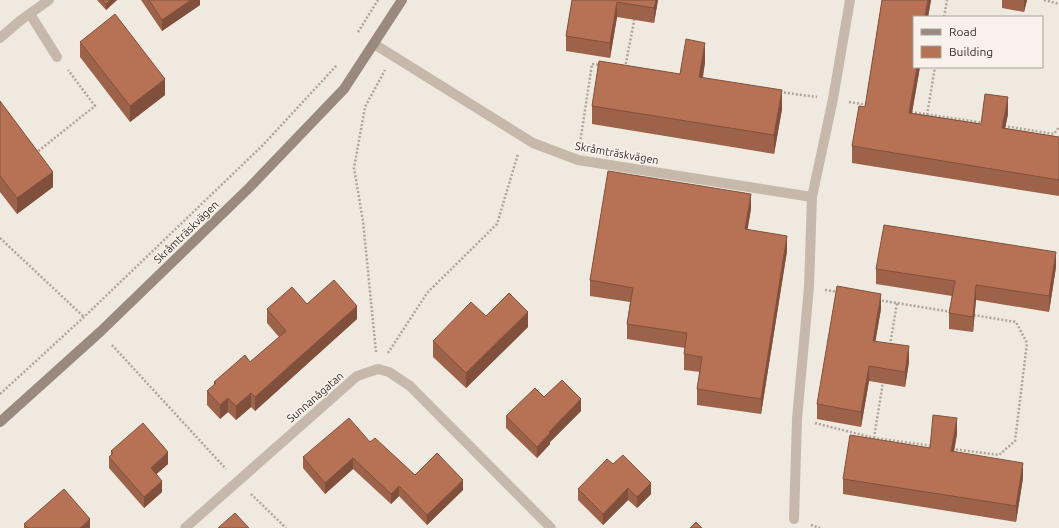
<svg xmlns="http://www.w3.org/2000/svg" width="1059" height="528" font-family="Ubuntu,sans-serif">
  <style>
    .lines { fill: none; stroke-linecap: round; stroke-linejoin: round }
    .path { stroke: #b2a497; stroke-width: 2.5; stroke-dasharray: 2 2; stroke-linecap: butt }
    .service { stroke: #c6b9ac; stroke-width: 10 }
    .minor { stroke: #c6b9ac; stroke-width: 10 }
    .secondary { stroke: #9a897e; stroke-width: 10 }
    .wall { fill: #9d624a }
    .shaded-wall { fill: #80503c }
    .building { fill: #b77256; stroke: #80503c }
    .labels { text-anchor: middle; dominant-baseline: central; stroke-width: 3; stroke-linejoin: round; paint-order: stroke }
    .street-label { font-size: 11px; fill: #362e2a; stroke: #f8f2eb }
  </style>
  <rect width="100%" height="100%" fill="#f0e9df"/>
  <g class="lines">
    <!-- path -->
    <path class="path" d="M 1044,0 L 1059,4
      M 944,17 L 947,0
      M 358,32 L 378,0
      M 625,68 L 635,16
      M 780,92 L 817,97
      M 849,102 L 868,105
      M 911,112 L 985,123
      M 927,115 L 935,67
      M 1004,126 L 1054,134 L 1059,127
      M 580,143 L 592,64 L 601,65
      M 36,150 L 37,152 L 95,106 L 68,70
      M 0,238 L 84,317
      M 825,290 L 838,292
      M 878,300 L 952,312
      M 112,345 L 226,469
      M 890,345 L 897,303
      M 376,352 L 363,221 L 354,168 L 365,107 L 385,70
      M 388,353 L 427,293 L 497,224 L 518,154
      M 0,394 L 84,317 L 263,145 L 337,65
      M 815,423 L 874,438 L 933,446
      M 874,438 L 883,382
      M 952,449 L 999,455 L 1015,441 L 1027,343 L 1016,322 L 973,315
      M 251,494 L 286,528
      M 811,525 L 820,528"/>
    <!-- service -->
    <path class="service" d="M 30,14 L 57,57
      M 794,519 L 797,419 L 809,287 L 812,197 L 833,99 L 850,0"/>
    <!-- minor -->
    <path class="minor" d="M 0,38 L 21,20 L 49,0
      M 374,44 L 533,143 L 578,160 L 812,197
      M 185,528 L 357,376 L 378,369 L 389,372 L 410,386 L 551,528"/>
    <!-- secondary -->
    <path class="secondary" d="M 0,422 L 100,332 L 250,187 L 344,89 L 402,0"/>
  </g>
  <!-- wall -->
  <path class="wall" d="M 97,0 L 117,0 L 106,10 Z
    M 141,0 L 200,0 L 200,5 L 162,31 Z
    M 572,0 L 658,0 L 654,23 L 617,17 L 610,58 L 566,51 L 566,36 Z
    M 882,0 L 931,0 L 928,17 L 914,67 L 920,67 L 912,113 L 981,124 L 1008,114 L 1005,128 L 1059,137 L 1059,196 L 852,163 L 852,146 L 865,107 Z
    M 1002,0 L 1027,0 L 1024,12 L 1002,8 Z
    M 80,42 L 165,95 L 130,122 L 80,57 Z
    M 705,62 L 703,78 L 782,109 L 774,154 L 592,124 L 592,106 L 680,74 Z
    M 0,101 L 53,187 L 17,214 L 0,192 Z
    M 751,209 L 747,230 L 787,251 L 761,414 L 697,405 L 697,389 L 700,372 L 684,370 L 684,354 L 685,348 L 627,339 L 627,324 L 630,302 L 590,296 L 590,280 Z
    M 1056,267 L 1049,312 L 976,300 L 973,332 L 949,329 L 949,313 L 952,296 L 876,284 L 876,269 Z
    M 307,304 L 357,319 L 255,411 L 251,407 L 236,420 L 228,412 L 220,419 L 207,405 L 207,391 L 214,385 L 214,382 L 250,362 L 279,337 L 267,323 L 267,309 Z
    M 881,309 L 875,341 L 909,362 L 905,387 L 869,381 L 861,427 L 817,419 L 817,404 Z
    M 486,316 L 528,327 L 466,388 L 433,357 L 433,341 Z
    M 544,397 L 581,411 L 550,442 L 550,444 L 537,458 L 506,428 L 506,416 Z
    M 957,434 L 954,452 L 1023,478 L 1016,522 L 843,494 L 843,479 L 930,448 Z
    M 370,442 L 415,475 L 463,490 L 427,525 L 399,496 L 391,504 L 353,469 L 325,494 L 303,468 L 303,457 Z
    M 111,451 L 168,464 L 156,474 L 162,492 L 144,508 L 109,468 L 109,457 L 111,455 Z
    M 613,464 L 651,494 L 637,508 L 628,500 L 603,525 L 578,500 L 578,489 Z
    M 24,524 L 90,528 L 24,528 Z"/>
  <!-- shaded-wall -->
  <path class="shaded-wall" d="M 110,0 L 117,0 L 106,10 L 106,4 Z
    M 191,0 L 200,0 L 200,5 L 162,31 L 162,20 Z
    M 656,0 L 658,0 L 654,23 L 654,8 Z
    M 928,0 L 931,0 L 928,17 L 925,17 Z
    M 1024,0 L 1027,0 L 1024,12 Z
    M 617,2 L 617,17 L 610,58 L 610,43 Z
    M 705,43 L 705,62 L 699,96 L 699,77 Z
    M 917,67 L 920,67 L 909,129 L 909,113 Z
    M 165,79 L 165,95 L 130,122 L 130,106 Z
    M 782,90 L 782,109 L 774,154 L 774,135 Z
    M 1008,97 L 1008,114 L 1002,144 L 1002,128 Z
    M 53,172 L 53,187 L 17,214 L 17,198 Z
    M 751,194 L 751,209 L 745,245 L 745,229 Z
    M 787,236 L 787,251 L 761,414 L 761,399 Z
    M 1056,252 L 1056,267 L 1049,312 L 1049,296 Z
    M 976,285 L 976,300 L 973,332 L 973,317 Z
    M 881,294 L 881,309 L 873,356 L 873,341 Z
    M 357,306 L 357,319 L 255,411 L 255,397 Z
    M 528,312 L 528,327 L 466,388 L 466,373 Z
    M 909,346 L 909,362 L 905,387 L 905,372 Z
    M 869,366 L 869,381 L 861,427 L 861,412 Z
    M 251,393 L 251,407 L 236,420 L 236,406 Z
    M 228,398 L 228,412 L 220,419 L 220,405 Z
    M 581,399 L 581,411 L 550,442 L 550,444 L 537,458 L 537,447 L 549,432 Z
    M 957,418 L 957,434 L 951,467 L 951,451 Z
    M 168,452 L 168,464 L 151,479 L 151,468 Z
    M 353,458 L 353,469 L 325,494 L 325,483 Z
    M 1023,463 L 1023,478 L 1016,522 L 1016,506 Z
    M 463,480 L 463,490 L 427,525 L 427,515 Z
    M 162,481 L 162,492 L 144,508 L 144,497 Z
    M 651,483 L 651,494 L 637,508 L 637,497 Z
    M 399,486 L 399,496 L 391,504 L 391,494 Z
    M 628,488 L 628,500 L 603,525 L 603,514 Z
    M 90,519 L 90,528 L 80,528 Z"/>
  <!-- building -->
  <path class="building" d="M 102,0 L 110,0 L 106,4 Z
    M 149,0 L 191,0 L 162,20 Z
    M 572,0 L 656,0 L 654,8 L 617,2 L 610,43 L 566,36 Z
    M 882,0 L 928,0 L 925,16 L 929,17 L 914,17 L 914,67 L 917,67 L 909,113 L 981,124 L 985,94 L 1008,97 L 1002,128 L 1059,137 L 1059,180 L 852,146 L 859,106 L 865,107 Z
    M 115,14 L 165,79 L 130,106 L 80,42 Z
    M 686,39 L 705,43 L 699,77 L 782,90 L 774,135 L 592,106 L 599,61 L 680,74 Z
    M 0,101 L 53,172 L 17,198 L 0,176 Z
    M 608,171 L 751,194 L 745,229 L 787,236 L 761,399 L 697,389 L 702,357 L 684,354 L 687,333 L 627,324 L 633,288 L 590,280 Z
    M 884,225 L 1056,252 L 1049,296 L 976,285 L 973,317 L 949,313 L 955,281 L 876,269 Z
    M 334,280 L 357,306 L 255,397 L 251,393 L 236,406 L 228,398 L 220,405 L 207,391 L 216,383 L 214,382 L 245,355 L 250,362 L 286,331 L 267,309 L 292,287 L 307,304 Z
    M 837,286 L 881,294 L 873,341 L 909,346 L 905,372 L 869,366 L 861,412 L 817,404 Z
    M 509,293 L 528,312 L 466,373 L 433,341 L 471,302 L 486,316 Z
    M 562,380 L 581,399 L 549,432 L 550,433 L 537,447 L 506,416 L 535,388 L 544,397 Z
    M 933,415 L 957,418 L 951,451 L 1023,463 L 1016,506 L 843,479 L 850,435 L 930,448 Z
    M 349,418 L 370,442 L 375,438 L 415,475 L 437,453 L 463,480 L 427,515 L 399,486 L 391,494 L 353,458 L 325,483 L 303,457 Z
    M 143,423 L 168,452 L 151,468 L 162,481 L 144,497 L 109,457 L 113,453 L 111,451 Z
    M 623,455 L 651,483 L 637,497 L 628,488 L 603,514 L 578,489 L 607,459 L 613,464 Z
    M 64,489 L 90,519 L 80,528 L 28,528 L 24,524 Z
    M 235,513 L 249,528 L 218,528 Z
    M 696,522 L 702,528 L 690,528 Z"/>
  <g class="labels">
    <!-- street labels -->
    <g class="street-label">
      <text transform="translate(617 153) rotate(10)">Skråmträskvägen</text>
      <text transform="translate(186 232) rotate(-44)">Skråmträskvägen</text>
      <text transform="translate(315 397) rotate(-41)">Sunnanågatan</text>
    </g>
  </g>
  <!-- legend -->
  <rect x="913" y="16" width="130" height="52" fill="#f8f2eb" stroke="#aaa49e"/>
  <rect x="921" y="29" width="20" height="6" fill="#9a897e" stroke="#aaa49e"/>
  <text x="949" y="36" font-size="12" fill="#362e2a">Road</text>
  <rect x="921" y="46" width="20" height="12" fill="#b77256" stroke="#aaa49e"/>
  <text x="949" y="56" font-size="12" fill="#362e2a">Building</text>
</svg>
